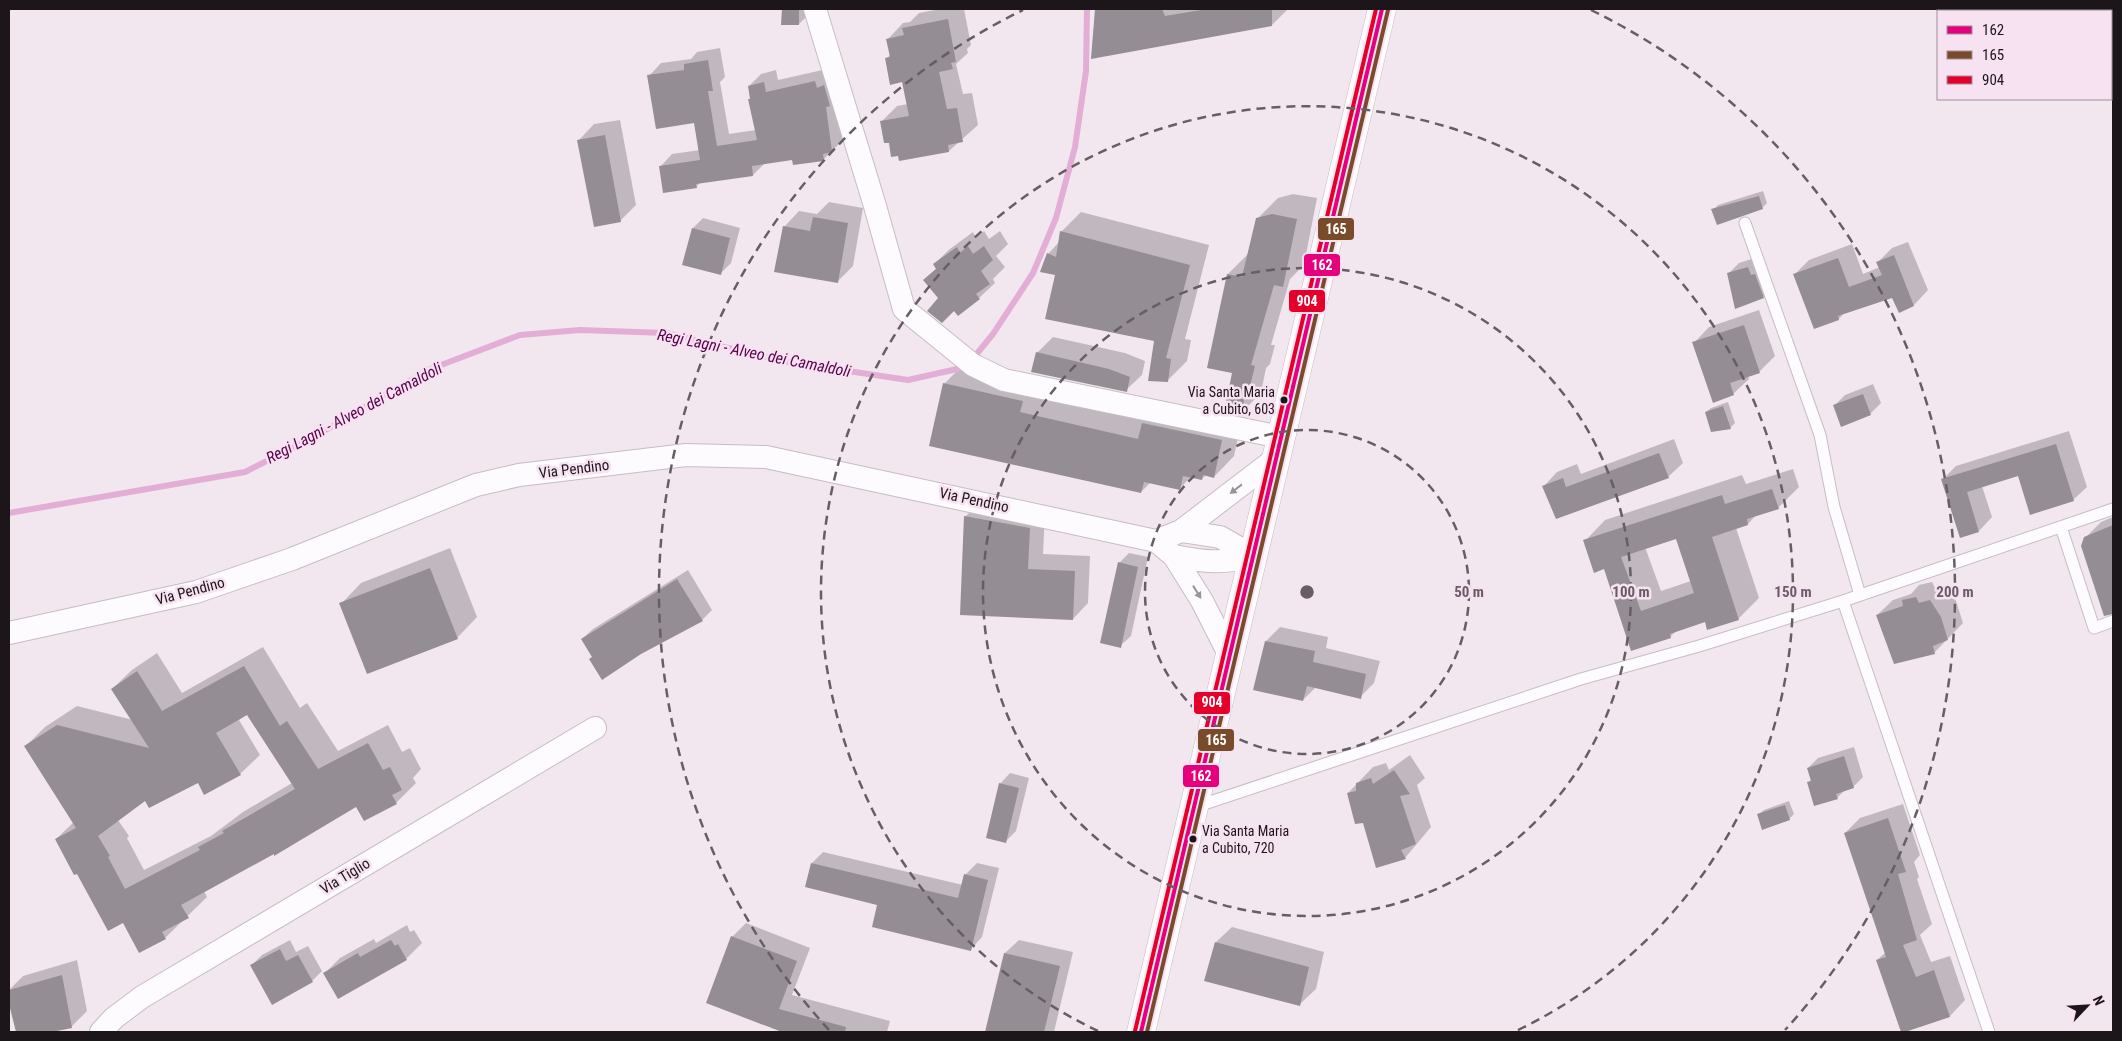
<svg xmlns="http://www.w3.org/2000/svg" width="2122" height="1041" font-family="'Roboto Condensed',sans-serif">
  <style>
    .shadow { fill: #0003; fill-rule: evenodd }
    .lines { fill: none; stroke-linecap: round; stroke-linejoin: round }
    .stream { stroke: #e3aed6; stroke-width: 6 }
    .building { fill: #948d93; fill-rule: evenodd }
    .service-casing { stroke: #c6bdc4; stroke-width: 13 }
    .minor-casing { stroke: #c6bdc4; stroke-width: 24 }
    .secondary-casing { stroke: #c6bdc4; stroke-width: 29 }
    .service { stroke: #fdfbfd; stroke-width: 11 }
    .minor { stroke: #fdfbfd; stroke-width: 22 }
    .secondary { stroke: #fdfbfd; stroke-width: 28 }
    .bus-1-casing { stroke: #f7e2f1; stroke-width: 8 }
    .bus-2-casing { stroke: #f7e2f1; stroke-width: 8 }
    .bus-3-casing { stroke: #f7e2f1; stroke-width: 8 }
    .bus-1 { stroke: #e5007d; stroke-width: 4 }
    .bus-2 { stroke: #7a4b2a; stroke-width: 4 }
    .bus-3 { stroke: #e4002b; stroke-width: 4 }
    .oneway { fill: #989497 }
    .ring { fill: none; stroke: #675e65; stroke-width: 2.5; stroke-dasharray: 9 6 }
    .bus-dot { fill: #1c151a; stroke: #f7e2f1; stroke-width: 2 }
    .labels { text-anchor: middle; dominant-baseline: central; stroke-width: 5; stroke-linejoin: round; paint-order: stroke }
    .bus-label { font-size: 14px; fill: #1c151a; stroke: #f7e2f1; text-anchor: end }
    .street-label { font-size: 15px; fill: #1c151a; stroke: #f7e2f1 }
    .water-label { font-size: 16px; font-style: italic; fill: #58004b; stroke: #f7e2f1 }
    .centre { fill: #675e65; stroke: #f7e2f1; stroke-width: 2.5 }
    .ring-label { font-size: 15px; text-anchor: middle; font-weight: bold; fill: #675e65; stroke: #f7e2f1; stroke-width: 5; stroke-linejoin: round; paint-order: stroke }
    .line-badge { stroke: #f7e2f1; stroke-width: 2 }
    .badge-label { font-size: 14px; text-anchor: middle; font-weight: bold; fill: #fff }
  </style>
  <rect width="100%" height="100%" fill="#f2e7ef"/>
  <!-- shadow -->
  <path class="shadow" d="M 782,9 L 809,9 L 809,14 L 799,24 L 782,24 Z
    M 940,9 L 964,9 L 971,45 L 967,49 L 968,53 L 956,64 L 963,94 L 972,93 L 978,125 L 949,151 L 890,141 L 882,121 L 897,106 L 908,104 L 903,81 L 887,58 L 891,54 L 888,39 L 903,23 L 910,22 L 919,13 Z
    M 1096,9 L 1288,9 L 1272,25 L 1092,57 Z
    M 720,48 L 725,77 L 720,82 L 729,134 L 756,130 L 749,100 L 751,98 L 749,86 L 761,74 L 776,70 L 778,80 L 827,69 L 844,139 L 823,160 L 793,159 L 765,163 L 753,175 L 701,182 L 696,187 L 660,167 L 672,154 L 700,150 L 695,122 L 649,76 L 661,63 L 691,59 L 697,52 Z
    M 620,120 L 636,205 L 620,221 L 579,140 L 594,124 Z
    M 1763,191 L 1767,203 L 1762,208 L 1713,210 L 1718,205 Z
    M 1293,194 L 1317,198 L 1304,265 L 1290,279 L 1271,345 L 1275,345 L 1270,364 L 1266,368 L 1261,393 L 1240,414 L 1234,372 L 1228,274 L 1249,253 L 1257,219 L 1278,198 Z
    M 829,202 L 863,208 L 853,266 L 837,282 L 784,227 L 799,211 L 817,214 Z
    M 1081,212 L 1209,245 L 1185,339 L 1191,340 L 1187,361 L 1167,381 L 1150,380 L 1155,340 L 1057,274 L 1048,254 L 1059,242 L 1061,232 Z
    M 703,218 L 740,228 L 731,263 L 720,274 L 684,264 L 693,228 Z
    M 984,231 L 989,239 L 1000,231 L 1008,244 L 996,256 L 1005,267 L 993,279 L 995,283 L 979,298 L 940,298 L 924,280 L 937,268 L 934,264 L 950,249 L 973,232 L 976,238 Z
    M 1908,242 L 1928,290 L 1914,305 L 1899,311 L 1893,296 L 1845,312 L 1839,319 L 1815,328 L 1795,274 L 1809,260 L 1852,244 L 1863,274 L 1880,267 L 1878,262 L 1892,248 Z
    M 1758,257 L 1773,287 L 1763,297 L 1728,274 L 1739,263 Z
    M 1759,310 L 1775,356 L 1759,372 L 1748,376 L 1749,379 L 1733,394 L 1694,343 L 1709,327 Z
    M 1053,337 L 1125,353 L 1145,361 L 1142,375 L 1126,390 L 1037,353 Z
    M 965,363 L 1242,420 L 1234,456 L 1214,477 L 1206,475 L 1202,479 L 1191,477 L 1179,489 L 1151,482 L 1141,492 L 944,384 Z
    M 1873,384 L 1881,403 L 1871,413 L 1841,426 L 1834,406 L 1845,395 Z
    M 1728,402 L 1735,423 L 1730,428 L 1706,412 L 1711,408 Z
    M 2069,431 L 2087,487 L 2073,500 L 2019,474 L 1982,486 L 1992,517 L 1979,531 L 1943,479 L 1956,466 Z
    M 1674,439 L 1683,463 L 1668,477 L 1557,518 L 1543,487 L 1557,472 L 1577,464 L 1581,474 Z
    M 1793,469 L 1799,487 L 1778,508 L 1757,514 L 1748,524 L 1736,528 L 1759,598 L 1738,619 L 1705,621 L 1677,630 L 1670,637 L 1632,650 L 1605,568 L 1585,541 L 1605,520 L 1742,475 L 1746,484 ZM 1677,537 L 1691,581 L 1661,591 L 1645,547 Z
    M 981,501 L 1045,512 L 1043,554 L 1090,556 L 1088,603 L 1073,619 L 965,517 Z
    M 2113,517 L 2113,597 L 2101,601 L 2085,538 L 2101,522 Z
    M 450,548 L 477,617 L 457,638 L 341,604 L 361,583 Z
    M 1129,553 L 1148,557 L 1131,636 L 1120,646 L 1119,563 Z
    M 688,570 L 712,610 L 702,620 L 593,656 L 582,639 L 593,629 Z
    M 1932,582 L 1935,588 L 1946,585 L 1956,601 L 1963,623 L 1934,653 L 1877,615 L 1893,600 L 1911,594 L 1919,585 Z
    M 1280,627 L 1328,637 L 1326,648 L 1380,661 L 1374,683 L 1360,697 L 1316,687 L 1303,700 L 1266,641 Z
    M 263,647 L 300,708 L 307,703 L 338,751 L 388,725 L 402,752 L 410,748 L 421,769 L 413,778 L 416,783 L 396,803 L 364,819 L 357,805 L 204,891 L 207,897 L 165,938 L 124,921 L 77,872 L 56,839 L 74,822 L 26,746 L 45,727 L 77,706 L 133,720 L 112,689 L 132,670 L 157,653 L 182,693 ZM 248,713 L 292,783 L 243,812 L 211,836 L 144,870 L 127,838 L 129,836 L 118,820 L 146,800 L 199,782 L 240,774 L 260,755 L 239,720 Z
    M 1854,747 L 1863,777 L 1853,787 L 1845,790 L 1837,798 L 1808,783 L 1812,779 L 1808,768 L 1818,758 Z
    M 1410,755 L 1425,778 L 1417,785 L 1431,827 L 1405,858 L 1364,822 L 1348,793 L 1373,767 L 1386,763 L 1389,770 Z
    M 1010,773 L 1029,778 L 1016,831 L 1006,841 L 1000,784 Z
    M 1789,801 L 1794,814 L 1789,819 L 1759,814 L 1764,810 Z
    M 1903,804 L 1920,855 L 1914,862 L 1919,877 L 1917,879 L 1932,924 L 1920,935 L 1931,962 L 1950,956 L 1965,1000 L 1950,1016 L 1902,1032 L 1877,960 L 1886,952 L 1845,833 L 1860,818 Z
    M 823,852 L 963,885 L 965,875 L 977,863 L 999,868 L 982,937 L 971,949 L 878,904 L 812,863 Z
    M 746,923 L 810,948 L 792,995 L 890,1021 L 887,1032 L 790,1032 L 776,1029 L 732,937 Z
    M 407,925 L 410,932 L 414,930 L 422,943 L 406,959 L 339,997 L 325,973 L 340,958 L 374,939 L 376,943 Z
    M 1232,927 L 1324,952 L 1316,989 L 1300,1004 L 1216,942 Z
    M 290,940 L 296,952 L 308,946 L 322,971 L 312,981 L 252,965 L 262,955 Z
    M 1019,940 L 1073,952 L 1054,1032 L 987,1032 L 1005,953 Z
    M 77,960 L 87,1011 L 71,1027 L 46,1032 L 17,1032 L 9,990 L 23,976 Z"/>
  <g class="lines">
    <!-- stream -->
    <path class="stream" d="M 9,513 L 245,472 L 312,438 L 428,370 L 520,335 L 580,330 L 666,333 L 782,361 L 908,380 L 966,367 L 993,334 L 1033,273 L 1056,218 L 1075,147 L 1086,71 L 1087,9"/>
  </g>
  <!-- building -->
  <path class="building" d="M 782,9 L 799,9 L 799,25 L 781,25 Z
    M 1095,9 L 1162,9 L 1165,16 L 1207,9 L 1272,9 L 1272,26 L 1091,59 Z
    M 948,19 L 956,62 L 951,63 L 953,69 L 939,72 L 947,109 L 957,108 L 963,142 L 948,145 L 949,152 L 899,161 L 898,156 L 891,157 L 889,143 L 884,143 L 880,121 L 909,116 L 902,82 L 890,85 L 885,58 L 890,57 L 886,39 L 904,35 L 902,28 Z
    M 708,60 L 713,91 L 708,91 L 717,146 L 757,140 L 748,99 L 750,99 L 748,86 L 764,82 L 766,92 L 815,81 L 817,88 L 824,85 L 830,106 L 826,107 L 832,152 L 823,154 L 824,161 L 793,165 L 792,160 L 752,166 L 753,176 L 696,184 L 697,188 L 663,193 L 659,166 L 700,160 L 694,123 L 656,129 L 647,75 L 684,70 L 684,64 Z
    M 605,135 L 621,222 L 594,227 L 577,140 Z
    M 1759,196 L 1763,209 L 1717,225 L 1711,209 Z
    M 1272,214 L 1297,219 L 1283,287 L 1274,285 L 1251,365 L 1255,366 L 1250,386 L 1247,385 L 1241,415 L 1224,412 L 1232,373 L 1207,368 L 1227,274 L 1242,277 L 1256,218 Z
    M 813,217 L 848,223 L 838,283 L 774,272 L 783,226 L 810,231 Z
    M 692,228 L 730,238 L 721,275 L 682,265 Z
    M 1060,231 L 1190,265 L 1166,358 L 1171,359 L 1168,382 L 1148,381 L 1154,341 L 1045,319 L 1055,275 L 1040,272 L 1047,253 L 1056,257 Z
    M 968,246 L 973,254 L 984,246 L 993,260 L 981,271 L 990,284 L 976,294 L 980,299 L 958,316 L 954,311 L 942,323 L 927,311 L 938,298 L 923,280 L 936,269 L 933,264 L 957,247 L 960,253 Z
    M 1894,255 L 1914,306 L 1899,313 L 1892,298 L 1838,316 L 1839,320 L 1814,329 L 1793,274 L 1838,258 L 1849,287 L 1882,275 L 1876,262 Z
    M 1748,267 L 1751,275 L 1755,274 L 1764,298 L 1735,309 L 1727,273 Z
    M 1744,325 L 1760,373 L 1730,383 L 1734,395 L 1713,403 L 1692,342 Z
    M 1036,352 L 1109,369 L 1130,377 L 1127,392 L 1031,372 Z
    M 943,383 L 1023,401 L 1020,412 L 1138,439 L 1142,423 L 1222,440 L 1214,478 L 1203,475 L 1202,480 L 1183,476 L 1180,490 L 1144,482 L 1141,493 L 929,446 Z
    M 1863,394 L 1871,415 L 1841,427 L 1833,405 Z
    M 1723,406 L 1731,429 L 1711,432 L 1705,412 Z
    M 2056,444 L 2074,501 L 2030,515 L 2018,476 L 1967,492 L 1979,532 L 1960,538 L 1941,479 Z
    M 1659,453 L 1669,478 L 1556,519 L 1542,486 L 1563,478 L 1566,487 Z
    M 1772,489 L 1779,509 L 1747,519 L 1748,525 L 1712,537 L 1739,620 L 1707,630 L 1705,622 L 1670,634 L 1671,638 L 1631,651 L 1604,569 L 1594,573 L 1583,540 L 1722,495 L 1725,504 ZM 1676,539 L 1694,593 L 1641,611 L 1621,557 Z
    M 964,516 L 1030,528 L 1028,569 L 1075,571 L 1073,620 L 960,615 Z
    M 2113,525 L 2113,614 L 2104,616 L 2081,546 L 2084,537 Z
    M 1118,562 L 1138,567 L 1121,648 L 1100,643 Z
    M 430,568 L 458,639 L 367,674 L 339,603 Z
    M 677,579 L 703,621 L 641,654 L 602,680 L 589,659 L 592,657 L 581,639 Z
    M 1916,597 L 1919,603 L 1930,600 L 1941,617 L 1948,640 L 1933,646 L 1935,654 L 1894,664 L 1876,615 L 1903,606 L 1902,600 Z
    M 1265,641 L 1315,651 L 1313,662 L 1366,674 L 1361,699 L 1307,686 L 1303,701 L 1253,690 Z
    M 244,666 L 280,726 L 287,721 L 318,769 L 368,743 L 383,770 L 390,767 L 402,790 L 392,795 L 397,804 L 364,821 L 356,807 L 274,856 L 274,854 L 181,905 L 189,918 L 162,932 L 166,939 L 139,953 L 123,923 L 108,931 L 77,874 L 74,875 L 55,839 L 76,828 L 24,746 L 57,725 L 149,748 L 111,689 L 137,671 L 162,711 ZM 247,715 L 295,789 L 222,831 L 224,833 L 198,847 L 200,850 L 125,889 L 108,857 L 110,856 L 98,836 L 145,801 L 149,808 L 198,783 L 204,795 L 241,775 L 216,733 Z
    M 1844,756 L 1854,788 L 1836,794 L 1838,799 L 1814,806 L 1807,782 L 1811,781 L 1807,768 Z
    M 1394,770 L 1410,794 L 1400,796 L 1416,844 L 1401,850 L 1406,859 L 1376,868 L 1363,823 L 1355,824 L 1347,793 L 1356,791 L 1356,783 L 1371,778 L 1373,784 Z
    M 999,783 L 1019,788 L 1006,843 L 986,838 Z
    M 1785,805 L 1790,820 L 1762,830 L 1757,814 Z
    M 1888,818 L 1906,872 L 1898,874 L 1917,940 L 1903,945 L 1916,977 L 1934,970 L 1950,1017 L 1905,1032 L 1901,1032 L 1876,960 L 1886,957 L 1844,833 Z
    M 811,863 L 958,898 L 964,874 L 988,880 L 971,951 L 872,927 L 877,905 L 805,887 Z
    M 731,936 L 797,961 L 779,1009 L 846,1027 L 845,1032 L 782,1032 L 706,1003 Z
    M 391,940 L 395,946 L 398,944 L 407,960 L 338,999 L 323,973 L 358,953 L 360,957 Z
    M 1215,942 L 1309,967 L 1300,1006 L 1204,981 Z
    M 280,949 L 286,961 L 298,955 L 313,982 L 272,1005 L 250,965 Z
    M 1004,953 L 1060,966 L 1044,1032 L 985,1032 Z
    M 62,975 L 72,1028 L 52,1032 L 16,1032 L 9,1004 L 9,990 Z"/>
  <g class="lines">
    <defs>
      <path id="service" d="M 1745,223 L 1820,435 L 1834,507 L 1860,595
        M 2061,527 L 2094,628 L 2113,621
        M 1843,601 L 1989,1032
        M 1195,807 L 1581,679 L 1699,646 L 1843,601 L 2113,509"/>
      <path id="minor" d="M 815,9 L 875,206 L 904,309 L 973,365 L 1004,380 L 1281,437
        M 1181,531 L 1220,537 L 1253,556
        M 1156,541 L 1181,531 L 1275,459
        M 1174,556 C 1205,562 1223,564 1253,556
        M 9,633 L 196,592 L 292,559 L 476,485 L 519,475 L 686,455 L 766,457 L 1156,541 L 1174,556 L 1202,601 L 1230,656
        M 101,1032 L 114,1018 L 142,997 L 595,728"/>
      <path id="secondary" d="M 1141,1032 L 1382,9"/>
    </defs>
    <!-- service casing -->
    <use href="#service" class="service-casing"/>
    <!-- minor casing -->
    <use href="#minor" class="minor-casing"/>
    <!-- secondary casing -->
    <use href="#secondary" class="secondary-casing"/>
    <!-- service -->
    <use href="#service" class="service"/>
    <!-- minor -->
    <use href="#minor" class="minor"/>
    <!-- secondary -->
    <use href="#secondary" class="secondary"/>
    <defs>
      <path id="bus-1" d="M 1141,1032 L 1382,9"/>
      <path id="bus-2" d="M 1147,1032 L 1388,10"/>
      <path id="bus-3" d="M 1135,1031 L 1376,9"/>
    </defs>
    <!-- bus-1 casing -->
    <use href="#bus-1" class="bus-1-casing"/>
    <!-- bus-2 casing -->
    <use href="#bus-2" class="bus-2-casing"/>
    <!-- bus-3 casing -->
    <use href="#bus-3" class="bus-3-casing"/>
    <!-- bus-1 -->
    <use href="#bus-1" class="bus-1"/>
    <!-- bus-2 -->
    <use href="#bus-2" class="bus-2"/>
    <!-- bus-3 -->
    <use href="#bus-3" class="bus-3"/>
  </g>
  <!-- one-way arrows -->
  <defs><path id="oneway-solid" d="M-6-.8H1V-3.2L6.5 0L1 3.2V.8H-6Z" transform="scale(1.25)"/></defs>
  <g class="oneway">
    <use href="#oneway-solid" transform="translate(1236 489) rotate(142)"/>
    <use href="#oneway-solid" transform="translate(1197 592) rotate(58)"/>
  </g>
  <!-- distance rings -->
  <g class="ring">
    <circle cx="1307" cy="592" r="162"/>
    <circle cx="1307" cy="592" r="324"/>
    <path d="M1098 1031A486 486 0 1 1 1516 1031"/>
    <path d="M829 1030A648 648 0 0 1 1023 10M1591 10A648 648 0 0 1 1785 1030"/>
  </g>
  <!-- markers -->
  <g class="bus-dot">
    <circle cx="1284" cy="400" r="4.5"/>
    <circle cx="1193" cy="839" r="4.5"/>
  </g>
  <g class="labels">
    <!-- bus labels -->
    <g class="bus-label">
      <text x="1275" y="392">Via Santa Maria<tspan x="1275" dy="17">a Cubito, 603</tspan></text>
      <text x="1202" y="831" text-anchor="start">Via Santa Maria<tspan x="1202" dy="17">a Cubito, 720</tspan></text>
    </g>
    <!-- street labels -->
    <g class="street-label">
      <text transform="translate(574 469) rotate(-7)">Via Pendino</text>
      <text transform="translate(974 500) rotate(12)">Via Pendino</text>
      <text transform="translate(190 591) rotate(-15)">Via Pendino</text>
      <text transform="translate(345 876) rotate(-31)">Via Tiglio</text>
    </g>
    <!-- water labels -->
    <g class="water-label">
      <text transform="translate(754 353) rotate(11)">Regi Lagni - Alveo dei Camaldoli</text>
      <text transform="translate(354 413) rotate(-28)">Regi Lagni - Alveo dei Camaldoli</text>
    </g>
  </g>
  <circle cx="1307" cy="592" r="8" class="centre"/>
  <g class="ring-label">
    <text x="1469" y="597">50 m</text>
    <text x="1631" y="597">100 m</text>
    <text x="1793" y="597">150 m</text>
    <text x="1955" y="597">200 m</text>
  </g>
  <g class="line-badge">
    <rect x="1317" y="217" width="38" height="24" rx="5" fill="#7a4b2a"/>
    <rect x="1303" y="253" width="38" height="24" rx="5" fill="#e5007d"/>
    <rect x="1288" y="289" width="38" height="24" rx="5" fill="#e4002b"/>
    <rect x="1193" y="691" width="38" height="24" rx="5" fill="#e4002b"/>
    <rect x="1197" y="728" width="38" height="24" rx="5" fill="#7a4b2a"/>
    <rect x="1182" y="764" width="38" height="24" rx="5" fill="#e5007d"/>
  </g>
  <g class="badge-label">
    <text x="1336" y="234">165</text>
    <text x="1322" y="270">162</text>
    <text x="1307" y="306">904</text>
    <text x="1212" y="707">904</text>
    <text x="1216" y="745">165</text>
    <text x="1201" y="781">162</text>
  </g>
  <!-- border -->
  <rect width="2122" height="1041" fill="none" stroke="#1c151a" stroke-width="20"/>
  <!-- legend -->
  <rect x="1937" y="10" width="175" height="90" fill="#f7e2f1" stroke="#9f909b"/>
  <rect x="1947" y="26" width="25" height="8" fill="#e5007d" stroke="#9f909b"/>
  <text x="1982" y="35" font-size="15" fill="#1c151a">162</text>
  <rect x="1947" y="51" width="25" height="8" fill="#7a4b2a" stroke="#9f909b"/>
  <text x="1982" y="60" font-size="15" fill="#1c151a">165</text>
  <rect x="1947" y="76" width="25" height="8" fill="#e4002b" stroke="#9f909b"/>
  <text x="1982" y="85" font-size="15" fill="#1c151a">904</text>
  <!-- north arrow -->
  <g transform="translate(2087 1006) rotate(65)" stroke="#f7e2f1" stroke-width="4" paint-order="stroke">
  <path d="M0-4L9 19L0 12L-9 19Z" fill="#1c151a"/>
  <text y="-8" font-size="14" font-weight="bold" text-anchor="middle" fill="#1c151a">N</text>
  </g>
</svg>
